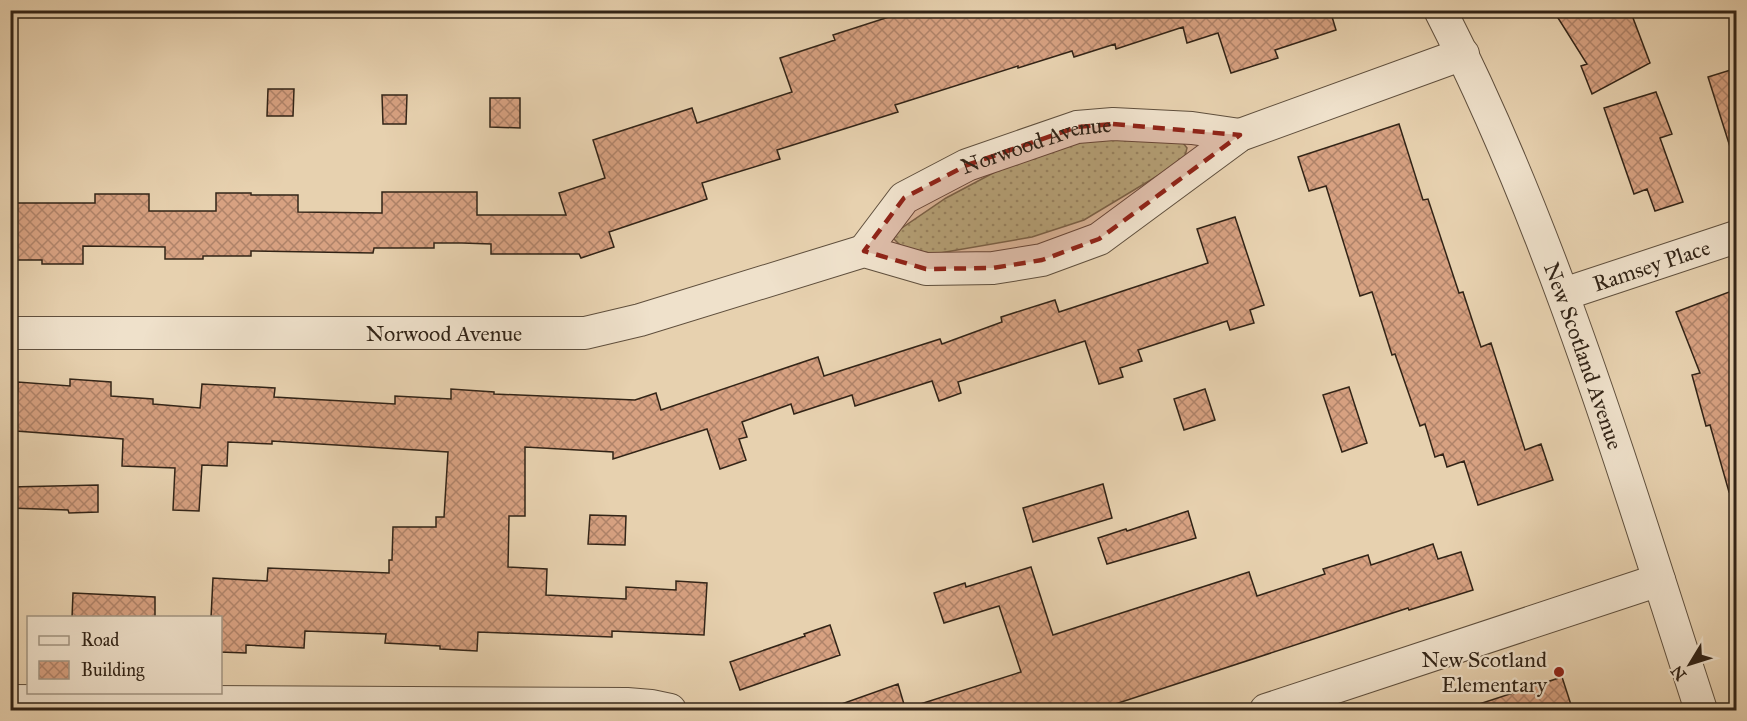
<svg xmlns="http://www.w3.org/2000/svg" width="1747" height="721" font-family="'IM FELL Great Primer',serif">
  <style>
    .grass { fill: url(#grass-dots); stroke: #766f4f; stroke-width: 1.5 }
    .building { fill: url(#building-cross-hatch); stroke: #322417; stroke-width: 1.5 }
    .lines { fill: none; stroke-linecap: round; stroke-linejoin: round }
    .minor-casing { stroke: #5f4f3d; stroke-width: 34 }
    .minor { stroke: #efe1cb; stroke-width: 32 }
    .marked { fill: #8f2418; fill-opacity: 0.2; stroke: #8f2418; stroke-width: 4.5; stroke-dasharray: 12 8; stroke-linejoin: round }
    .poi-dot { fill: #8f2418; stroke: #efe1cb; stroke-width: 2 }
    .labels { text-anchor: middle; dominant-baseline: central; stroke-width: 4.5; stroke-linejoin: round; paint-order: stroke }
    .street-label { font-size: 22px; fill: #322417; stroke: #efe1cb }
    .poi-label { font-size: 22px; fill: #322417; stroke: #efe1cb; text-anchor: end }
  </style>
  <defs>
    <pattern id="grass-dots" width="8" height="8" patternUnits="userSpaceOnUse" patternTransform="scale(1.5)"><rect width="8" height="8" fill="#baba87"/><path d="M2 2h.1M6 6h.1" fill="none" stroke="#98976d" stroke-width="1.8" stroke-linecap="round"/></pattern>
    <pattern id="building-cross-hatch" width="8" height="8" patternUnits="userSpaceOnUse" patternTransform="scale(1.5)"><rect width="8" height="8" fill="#d7a181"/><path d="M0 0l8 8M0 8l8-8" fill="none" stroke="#af8369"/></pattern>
  </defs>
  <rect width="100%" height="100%" fill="#e7d1af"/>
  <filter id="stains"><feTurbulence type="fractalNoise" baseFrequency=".00333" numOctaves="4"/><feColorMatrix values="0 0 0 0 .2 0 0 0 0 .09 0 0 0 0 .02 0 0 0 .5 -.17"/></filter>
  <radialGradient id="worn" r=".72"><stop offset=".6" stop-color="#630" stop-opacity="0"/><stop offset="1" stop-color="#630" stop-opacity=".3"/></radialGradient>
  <!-- grass -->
  <path class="grass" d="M 1091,139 L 1180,139 L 1187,148 L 1184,160 L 1084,220 L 1032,237 L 934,254 L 902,247 L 894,239 L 896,232 L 946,198 L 1012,163 Z"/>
  <!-- building -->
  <path class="building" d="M 894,10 L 1330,10 L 1336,30 L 1275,50 L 1278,58 L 1231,73 L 1218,33 L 1187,43 L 1183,27 L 1116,49 L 1115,44 L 1074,57 L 1072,51 L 1018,68 L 1018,66 L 895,105 L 898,112 L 777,150 L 780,159 L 702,183 L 707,199 L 609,232 L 614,247 L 581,258 L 579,254 L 491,254 L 491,244 L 462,243 L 434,243 L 434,248 L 374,248 L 373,253 L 251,251 L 251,256 L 203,256 L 203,259 L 165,259 L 165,247 L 83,246 L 83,264 L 42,264 L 42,260 L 10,260 L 10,203 L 95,203 L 95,194 L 149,194 L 149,211 L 216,211 L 216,193 L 251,193 L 251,195 L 298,195 L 298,212 L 382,213 L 382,192 L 477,192 L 477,215 L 566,215 L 559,193 L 605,178 L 593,140 L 692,108 L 697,123 L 792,92 L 780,58 L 835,40 L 833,35 L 895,15 Z
    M 1553,10 L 1630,10 L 1650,63 L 1592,94 L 1581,66 L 1587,64 Z
    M 1737,68 L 1737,150 L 1731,150 L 1708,77 Z
    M 268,89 L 294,89 L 293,116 L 267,116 Z
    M 1656,92 L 1672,134 L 1660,138 L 1683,202 L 1655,211 L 1647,189 L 1634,194 L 1604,108 Z
    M 382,95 L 407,95 L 406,124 L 383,124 Z
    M 490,98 L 520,98 L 520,128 L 490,127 Z
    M 1399,124 L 1423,200 L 1428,199 L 1459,293 L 1463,292 L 1481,347 L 1491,343 L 1525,450 L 1541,444 L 1553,480 L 1478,505 L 1464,461 L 1447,467 L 1443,454 L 1435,457 L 1425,424 L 1420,426 L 1395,354 L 1392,355 L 1372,292 L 1360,296 L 1326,186 L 1309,191 L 1298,157 Z
    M 1235,217 L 1264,305 L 1250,310 L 1254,323 L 1230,330 L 1227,321 L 1138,350 L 1142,361 L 1120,368 L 1123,377 L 1099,384 L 1085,341 L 958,382 L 961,393 L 939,401 L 932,381 L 855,406 L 852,395 L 794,414 L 791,404 L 742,422 L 747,437 L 739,439 L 746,460 L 720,469 L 707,429 L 613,459 L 613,452 L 525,447 L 525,516 L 509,516 L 508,567 L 547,569 L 546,595 L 626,599 L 626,587 L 676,590 L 676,581 L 707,583 L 704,635 L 612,631 L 612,637 L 478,632 L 477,651 L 440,649 L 440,646 L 385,643 L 386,634 L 305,631 L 304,648 L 246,645 L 246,653 L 220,652 L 220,618 L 211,618 L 213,578 L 267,581 L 268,568 L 389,573 L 389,560 L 392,560 L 393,527 L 436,527 L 436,517 L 444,517 L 448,452 L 272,441 L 272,444 L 228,442 L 227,466 L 202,465 L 199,511 L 173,510 L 175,468 L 122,466 L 123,439 L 16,431 L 18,382 L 70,386 L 70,379 L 111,382 L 111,396 L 153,399 L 153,404 L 200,408 L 202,384 L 275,388 L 274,397 L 395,404 L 395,396 L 451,399 L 451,389 L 494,392 L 494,394 L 635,400 L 656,393 L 661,410 L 818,357 L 824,376 L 940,339 L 942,344 L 1002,322 L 1001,317 L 1055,300 L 1059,312 L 1208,263 L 1197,229 Z
    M 1737,289 L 1737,491 L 1729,492 L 1710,425 L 1706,426 L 1692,375 L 1700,373 L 1676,312 Z
    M 1349,387 L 1367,443 L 1342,452 L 1323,395 Z
    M 1205,389 L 1215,420 L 1184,430 L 1174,399 Z
    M 1103,484 L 1112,518 L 1033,542 L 1023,508 Z
    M 98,485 L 98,512 L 69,513 L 68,510 L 10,508 L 10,487 Z
    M 1188,511 L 1196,538 L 1107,564 L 1098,538 L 1126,529 L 1127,531 Z
    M 590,515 L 626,516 L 625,545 L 588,544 Z
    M 1433,544 L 1438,559 L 1461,552 L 1473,590 L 1409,610 L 1408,608 L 1094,711 L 918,711 L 917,705 L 1021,672 L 999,606 L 944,623 L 934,593 L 965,583 L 966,587 L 1031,567 L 1053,635 L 1249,572 L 1257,596 L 1325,574 L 1323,569 L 1368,555 L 1371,565 Z
    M 73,593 L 155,597 L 155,618 L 72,618 Z
    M 830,625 L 840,655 L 740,690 L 730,662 L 805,636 L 804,634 Z
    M 1562,677 L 1573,711 L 1474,711 L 1473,706 Z
    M 898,684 L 906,711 L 833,711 L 833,707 Z"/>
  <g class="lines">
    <defs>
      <g id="minor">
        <path id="s1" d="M 1440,10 C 1554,233 1624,474 1701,710"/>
        <path id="s2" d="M 864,251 L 904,198 L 967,165 L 1077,127 L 1113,124 L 1192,128 L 1240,135"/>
        <path id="s3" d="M 1564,294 L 1736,237"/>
        <path id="s4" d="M 10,333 L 585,333 L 640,320 L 864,251 L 926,269 L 993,268 L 1042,260 L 1099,239 L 1240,135 L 1463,54"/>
        <path d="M 10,701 L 627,704 L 651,706 L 670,710"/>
        <path d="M 1266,710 L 1659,580"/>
      </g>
    </defs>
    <!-- minor casing -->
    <use href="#minor" class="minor-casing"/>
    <!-- minor -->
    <use href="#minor" class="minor"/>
  </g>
  <!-- marked area -->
  <path class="marked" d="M 1113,124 L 1240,135 L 1099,239 L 1042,260 L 993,268 L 926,269 L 864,251 L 904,198 L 967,165 L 1077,127 Z"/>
  <!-- markers -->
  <circle class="poi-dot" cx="1559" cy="672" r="6"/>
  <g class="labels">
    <!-- street labels -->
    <g class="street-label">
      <text stroke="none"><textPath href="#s2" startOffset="210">Norwood Avenue</textPath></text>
      <text stroke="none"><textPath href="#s3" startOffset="92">Ramsey Place</textPath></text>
      <text stroke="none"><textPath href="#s4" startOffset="434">Norwood Avenue</textPath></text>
      <text stroke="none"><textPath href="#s1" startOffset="375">New Scotland Avenue</textPath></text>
    </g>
    <!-- poi labels -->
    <g class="poi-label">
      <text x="1547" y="659">New Scotland<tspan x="1547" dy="25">Elementary</tspan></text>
    </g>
  </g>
  <!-- margin -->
  <rect width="1747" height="721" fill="none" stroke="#e7d1af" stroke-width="36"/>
  <rect x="12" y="12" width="1723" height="697" fill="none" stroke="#322417" stroke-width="3"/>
  <rect x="18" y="18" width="1711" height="685" fill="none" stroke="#322417" stroke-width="1.5"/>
  <!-- legend -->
  <rect x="27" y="616" width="195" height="78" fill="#efe1cb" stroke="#a39583" stroke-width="1.5"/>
  <rect x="39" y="636" width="30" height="9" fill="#efe1cb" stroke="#a39583" stroke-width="1.5"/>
  <text x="81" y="646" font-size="18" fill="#322417">Road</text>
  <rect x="39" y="661" width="30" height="18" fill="url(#building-cross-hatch)" stroke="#a39583" stroke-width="1.5"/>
  <text x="81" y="676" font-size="18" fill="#322417">Building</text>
  <!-- north arrow -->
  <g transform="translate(1690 664) rotate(232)" stroke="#efe1cb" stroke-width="4.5" paint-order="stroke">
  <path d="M0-4.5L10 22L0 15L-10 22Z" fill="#322417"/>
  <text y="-9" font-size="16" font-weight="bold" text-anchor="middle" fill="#322417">N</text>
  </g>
  <rect width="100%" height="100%" filter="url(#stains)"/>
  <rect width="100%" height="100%" fill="url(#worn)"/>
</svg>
